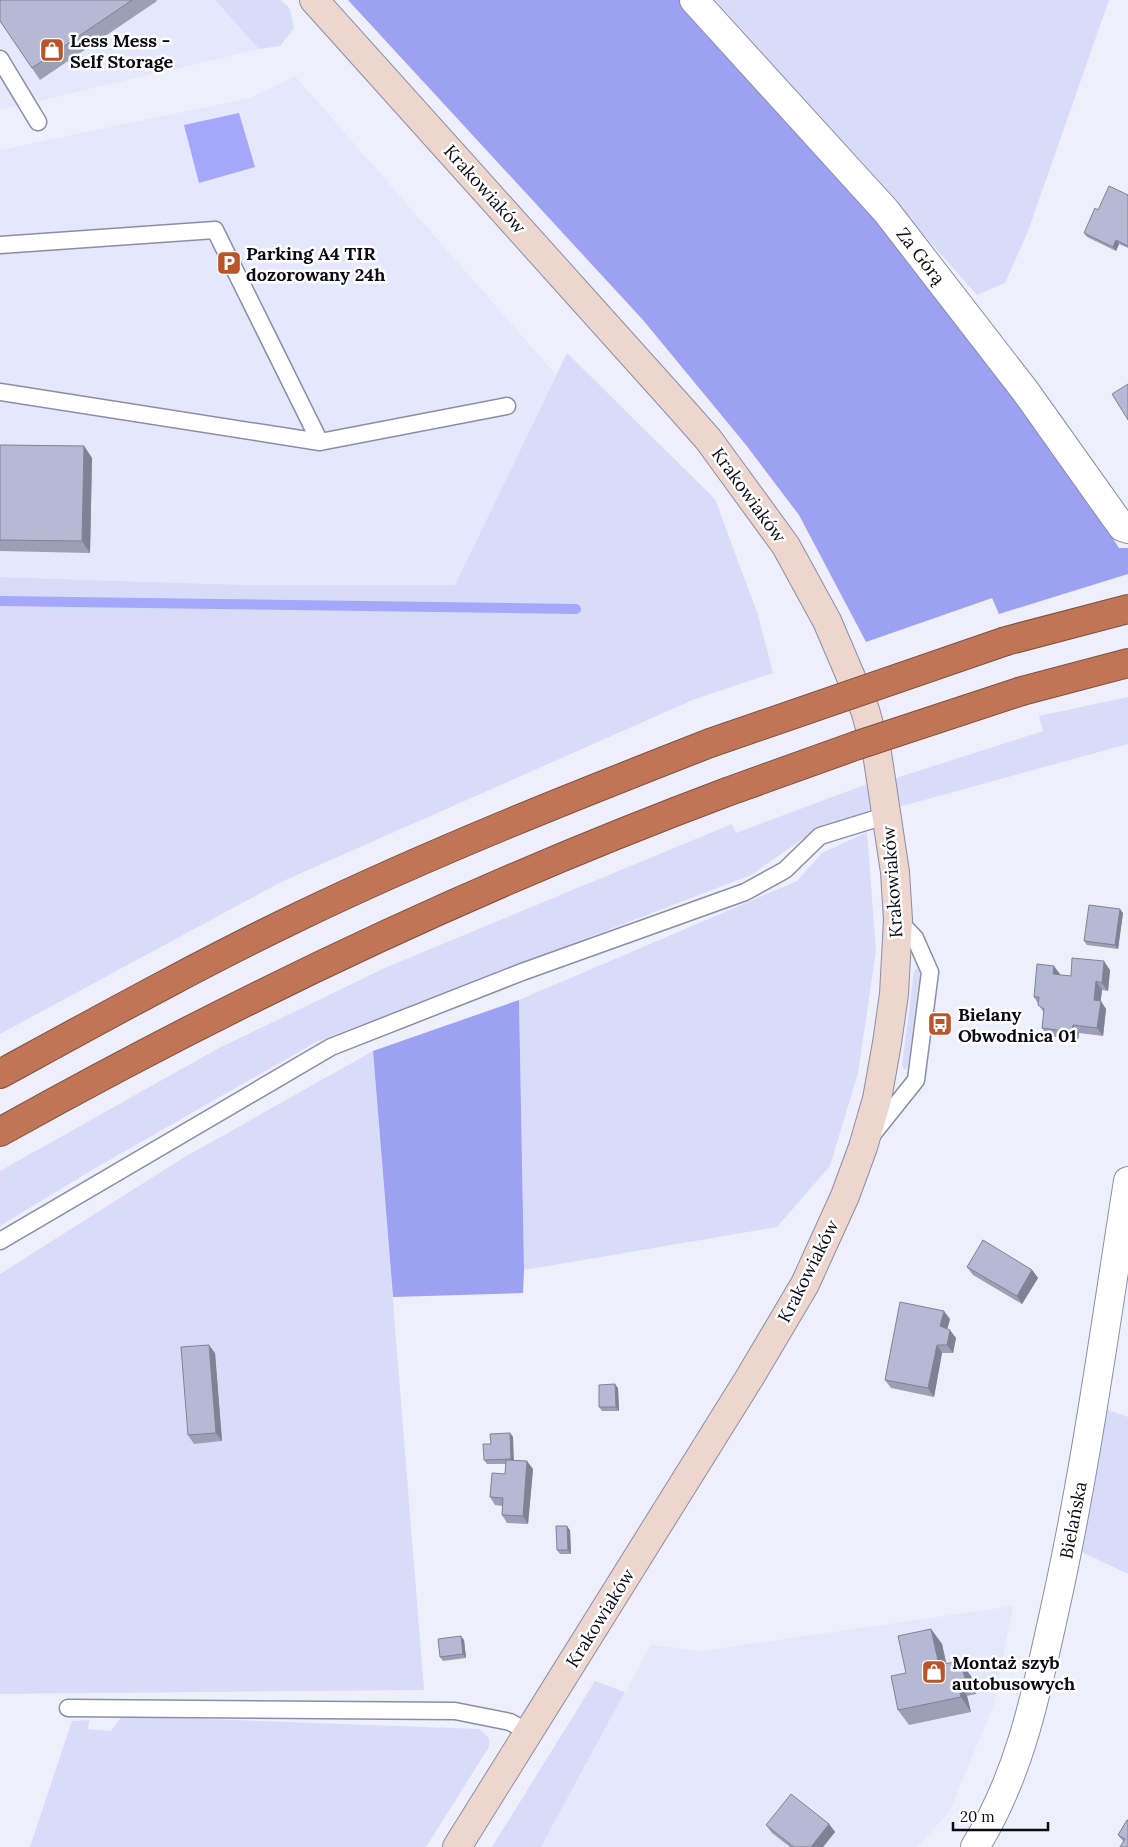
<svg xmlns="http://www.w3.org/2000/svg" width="1128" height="1847" font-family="Lora,serif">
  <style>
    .built { fill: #e5e7fd }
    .green { fill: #d9dcf9 }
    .forest { fill: #9da1f2 }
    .water { fill: #a4a7fa }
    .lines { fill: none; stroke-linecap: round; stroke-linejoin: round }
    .stream { stroke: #a4a7fa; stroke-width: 10 }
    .lane-casing { stroke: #8b8da7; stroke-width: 19 }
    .street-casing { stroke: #8b8da7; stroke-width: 30 }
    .secondary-casing { stroke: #8b8da7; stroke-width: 30 }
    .highway-casing { stroke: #80503f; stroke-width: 30 }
    .lane { stroke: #fff; stroke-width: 16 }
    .street { stroke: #fff; stroke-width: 28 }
    .secondary { stroke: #ecd6cd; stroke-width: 28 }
    .highway { stroke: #c07557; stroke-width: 28 }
    .highway-bridge-casing { stroke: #80503f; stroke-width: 30; stroke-linecap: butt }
    .highway-bridge { stroke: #c07557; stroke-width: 28 }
    .wall { fill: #9d9fb6 }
    .shaded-wall { fill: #7f8294 }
    .building { fill: #b6b9d4; stroke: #7f8294 }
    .labels { text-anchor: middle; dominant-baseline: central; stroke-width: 5; stroke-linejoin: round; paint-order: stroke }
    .poi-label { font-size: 18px; font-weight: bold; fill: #0a0a13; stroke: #fff; text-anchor: start }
    .street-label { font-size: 18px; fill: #0a0a13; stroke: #fff }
  </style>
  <rect width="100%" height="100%" fill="#eeeffb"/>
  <!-- built -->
  <path class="built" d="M 0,0 L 215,0 L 259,49 L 0,110 Z
    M 295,76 L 556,375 L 455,585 L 245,585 L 0,577 L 0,150 L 250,98 Z
    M 1013,1606 L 993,1707 L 949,1812 L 917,1847 L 541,1847 L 651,1645 L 702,1651 Z"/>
  <!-- green -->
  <path class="green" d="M 215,0 L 281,0 L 290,9 L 294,28 L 280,46 L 259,49 Z
    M 715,0 L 1109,0 L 1028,231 L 1005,283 L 977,295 Z
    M 567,353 L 715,499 L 758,615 L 773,673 L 695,699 L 281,882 L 0,1034 L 0,577 L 245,585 L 455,585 Z
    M 1128,697 L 1128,744 L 895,808 L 893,779 L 1043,731 L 1039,716 Z
    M 867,784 L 875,809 L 814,831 L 751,875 L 316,1042 L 92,1170 L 0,1226 L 0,1171 L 219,1048 L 387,967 L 732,824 L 736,833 Z
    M 867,832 L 876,951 L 858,1073 L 830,1166 L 777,1227 L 524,1270 L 519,1000 L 797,881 L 822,853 Z
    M 917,968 L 920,972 L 908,1067 L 905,1070 L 902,1066 L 914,971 Z
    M 373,1051 L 424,1690 L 0,1694 L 0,1274 L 183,1158 Z
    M 1106,1409 L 1128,1417 L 1128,1574 L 1082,1552 Z
    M 595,1681 L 625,1692 L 541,1847 L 492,1847 Z
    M 122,1716 L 480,1729 L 489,1738 L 489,1747 L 426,1847 L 30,1847 L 72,1721 L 89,1720 L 88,1729 L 111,1731 Z"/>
  <!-- forest -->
  <path class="forest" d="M 348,0 L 679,0 L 885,231 L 1054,449 L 1119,548 L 1128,548 L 1128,574 L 999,614 L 992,598 L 866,642 L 799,515 L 746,445 L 643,320 Z
    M 519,1000 L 524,1270 L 523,1293 L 393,1297 L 373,1051 Z"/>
  <!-- water -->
  <path class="water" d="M 239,113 L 255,167 L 199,183 L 184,125 Z"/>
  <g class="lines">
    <!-- stream -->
    <path class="stream" d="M 0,601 L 576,609"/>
    <defs>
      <path id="lane" d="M 0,59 L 38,122
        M 0,245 L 215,230 L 320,442
        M 0,392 L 320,442 L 507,406
        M 872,1135 L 916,1080 L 930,972 L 915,938 L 898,920
        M 0,1241 L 331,1047 L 522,972 L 745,892 L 785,870 L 820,836 L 888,815
        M 68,1708 L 455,1711 L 510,1722 L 528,1732"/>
      <path id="street" d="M 694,0 L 886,211 L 1026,392 L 1122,527 L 1128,529
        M 975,1847 C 1020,1775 1036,1694 1054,1613 C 1086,1470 1105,1326 1128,1181"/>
      <path id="secondary" d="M 314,0 L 677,404 L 708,439 L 786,546 L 827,621 L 865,710 L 877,753 L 895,872 L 898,920 L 894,994 L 887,1043 L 877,1099 L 863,1147 L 845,1196 L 805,1284 L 750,1377 L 457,1847"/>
      <path id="highway" d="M 1006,641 L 1128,609
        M 1022,691 L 1128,663
        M 0,1074 C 99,1020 198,965 300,916 C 433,852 572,797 710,743
        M 0,1132 C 234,1001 476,886 727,792"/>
    </defs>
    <!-- lane casing -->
    <use href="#lane" class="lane-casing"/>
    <!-- street casing -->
    <use href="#street" class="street-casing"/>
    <!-- secondary casing -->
    <use href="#secondary" class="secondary-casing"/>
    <!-- highway casing -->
    <use href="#highway" class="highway-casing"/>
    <!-- lane -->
    <use href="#lane" class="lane"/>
    <!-- street -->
    <use href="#street" class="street"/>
    <!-- secondary -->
    <use href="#secondary" class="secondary"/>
    <!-- highway -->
    <use href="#highway" class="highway"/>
    <defs>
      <path id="highway-bridge" d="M 710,743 L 1006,641
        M 727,792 L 855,746 L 1022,691"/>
    </defs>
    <!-- highway-bridge casing -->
    <use href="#highway-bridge" class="highway-bridge-casing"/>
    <!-- highway-bridge -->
    <use href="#highway-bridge" class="highway-bridge"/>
  </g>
  <!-- wall -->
  <path class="wall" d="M 0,0 L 156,0 L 157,1 L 40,80 L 0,21 Z
    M 1128,195 L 1128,248 L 1119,244 L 1116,251 L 1087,237 L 1084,233 L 1098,210 Z
    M 0,445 L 84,446 L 92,458 L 90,553 L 0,551 Z
    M 1123,913 L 1118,949 L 1087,945 L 1084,941 Z
    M 1110,970 L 1108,991 L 1102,990 L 1100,1001 L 1106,1009 L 1103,1036 L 1079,1033 L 1078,1040 L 1048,1036 L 1042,1028 L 1044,1013 L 1034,997 L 1060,974 L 1060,975 L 1071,976 Z
    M 967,1267 L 1032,1270 L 1038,1278 L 1022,1304 L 973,1275 Z
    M 950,1319 L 947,1329 L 956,1338 L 953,1353 L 942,1353 L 934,1397 L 891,1388 L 885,1380 Z
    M 215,1353 L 222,1441 L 194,1444 L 188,1435 Z
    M 618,1388 L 619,1411 L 602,1411 L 599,1407 Z
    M 510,1433 L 513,1437 L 513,1460 L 533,1469 L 528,1524 L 507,1523 L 502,1515 L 502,1506 L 495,1505 L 490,1497 L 505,1474 L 506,1464 L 487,1464 L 484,1460 L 491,1444 Z
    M 570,1530 L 571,1554 L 560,1554 L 557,1550 Z
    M 931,1629 L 942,1644 L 946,1664 L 971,1676 L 976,1694 L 967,1696 L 971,1712 L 909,1725 L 898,1710 L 906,1673 Z
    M 464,1640 L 466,1658 L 443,1661 L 440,1657 Z
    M 1127,1820 L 1128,1847 L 1118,1835 Z
    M 829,1824 L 835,1832 L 823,1847 L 790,1847 L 772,1833 L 766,1825 Z"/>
  <!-- shaded-wall -->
  <path class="shaded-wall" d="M 1116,240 L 1119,244 L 1116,251 L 1113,247 Z
    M 84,446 L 92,458 L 90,553 L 82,541 Z
    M 1120,909 L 1123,913 L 1118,949 L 1115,945 Z
    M 1104,961 L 1110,970 L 1108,991 L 1102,983 Z
    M 1054,966 L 1060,974 L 1059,982 L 1053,974 Z
    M 1096,981 L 1102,990 L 1100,1008 L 1094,1000 Z
    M 1101,1001 L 1106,1009 L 1103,1036 L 1097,1028 Z
    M 1073,1025 L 1079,1033 L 1078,1040 L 1072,1032 Z
    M 1032,1270 L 1038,1278 L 1022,1304 L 1017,1296 Z
    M 944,1311 L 950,1319 L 946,1334 L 940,1326 Z
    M 950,1330 L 956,1338 L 953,1353 L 947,1345 Z
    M 209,1345 L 215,1353 L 222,1441 L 216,1433 Z
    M 937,1345 L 942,1353 L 934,1397 L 928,1388 Z
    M 615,1384 L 618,1388 L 619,1411 L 616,1407 Z
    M 510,1433 L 513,1437 L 514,1463 L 511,1459 Z
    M 527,1461 L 533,1469 L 528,1524 L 523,1516 Z
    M 567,1526 L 570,1530 L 571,1554 L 568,1550 Z
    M 931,1629 L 942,1644 L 950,1680 L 939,1665 Z
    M 461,1636 L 464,1640 L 466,1658 L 463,1654 Z
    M 960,1661 L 971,1676 L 976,1694 L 965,1678 Z
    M 957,1680 L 967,1696 L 971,1712 L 961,1697 Z
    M 829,1824 L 835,1832 L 823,1847 L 811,1847 Z"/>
  <!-- building -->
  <path class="building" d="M 0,0 L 132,0 L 32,68 L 0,21 Z
    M 1109,186 L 1128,195 L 1128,246 L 1116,240 L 1113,247 L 1084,233 L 1095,208 L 1098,210 Z
    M 1128,384 L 1128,420 L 1112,394 Z
    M 0,445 L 84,446 L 82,541 L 0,540 Z
    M 1089,905 L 1120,909 L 1115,945 L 1084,941 Z
    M 1072,958 L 1104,961 L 1102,983 L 1096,981 L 1094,1000 L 1101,1001 L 1097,1028 L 1073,1025 L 1072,1032 L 1042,1028 L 1044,1009 L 1038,1005 L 1039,997 L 1034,997 L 1037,964 L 1054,966 L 1053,974 L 1071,976 Z
    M 983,1240 L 1032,1270 L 1017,1296 L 967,1267 Z
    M 900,1302 L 944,1311 L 940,1326 L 950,1330 L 947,1345 L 937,1345 L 928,1388 L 885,1380 Z
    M 209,1345 L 216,1433 L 188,1435 L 181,1347 Z
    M 615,1384 L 616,1407 L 599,1407 L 599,1385 Z
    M 510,1433 L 511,1459 L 484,1460 L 483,1444 L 491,1444 L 490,1434 Z
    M 506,1460 L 527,1461 L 523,1516 L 502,1515 L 503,1498 L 490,1497 L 492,1473 L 505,1474 Z
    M 556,1526 L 567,1526 L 568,1550 L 557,1550 Z
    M 931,1629 L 939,1665 L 960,1661 L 965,1678 L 957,1680 L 961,1697 L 898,1710 L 891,1676 L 906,1673 L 898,1636 Z
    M 461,1636 L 463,1654 L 440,1657 L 438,1639 Z
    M 791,1794 L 829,1824 L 811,1847 L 794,1847 L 766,1825 Z
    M 1127,1820 L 1128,1820 L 1128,1847 L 1120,1847 L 1125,1839 L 1118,1835 Z"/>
  <!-- icons -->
  <defs>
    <symbol id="shop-square" viewBox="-11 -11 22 22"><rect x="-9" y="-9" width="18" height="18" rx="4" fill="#bb5428" stroke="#fff"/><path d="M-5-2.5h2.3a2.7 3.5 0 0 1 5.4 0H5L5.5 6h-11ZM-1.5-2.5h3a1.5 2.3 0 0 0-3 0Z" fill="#fff"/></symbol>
    <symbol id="parking-square" viewBox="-11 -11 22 22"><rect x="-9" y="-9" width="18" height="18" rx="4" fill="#bb5428" stroke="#fff"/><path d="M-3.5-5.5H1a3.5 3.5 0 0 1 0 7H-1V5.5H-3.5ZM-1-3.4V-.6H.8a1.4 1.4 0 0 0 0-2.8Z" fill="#fff"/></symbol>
    <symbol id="bus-square" viewBox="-11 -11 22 22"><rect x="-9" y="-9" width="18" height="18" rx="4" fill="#bb5428" stroke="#fff"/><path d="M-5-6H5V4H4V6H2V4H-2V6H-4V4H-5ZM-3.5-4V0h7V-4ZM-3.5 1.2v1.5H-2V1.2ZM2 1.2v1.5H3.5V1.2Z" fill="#fff"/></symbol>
  </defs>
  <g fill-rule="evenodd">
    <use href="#shop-square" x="38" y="36" width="28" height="28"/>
    <use href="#parking-square" x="215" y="249" width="28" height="28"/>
    <use href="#bus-square" x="926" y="1010" width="28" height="28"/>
    <use href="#shop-square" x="920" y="1658" width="28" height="28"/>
  </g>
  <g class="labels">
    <!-- poi labels -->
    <g class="poi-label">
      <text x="70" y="40">Less Mess -<tspan x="70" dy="21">Self Storage</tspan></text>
      <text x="246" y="253">Parking A4 TIR<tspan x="246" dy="21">dozorowany 24h</tspan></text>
      <text x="958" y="1014">Bielany<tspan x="958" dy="21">Obwodnica 01</tspan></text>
      <text x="952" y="1662">Montaż szyb<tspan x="952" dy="21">autobusowych</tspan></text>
    </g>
    <!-- street labels -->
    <g class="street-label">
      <text transform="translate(485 189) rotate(48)">Krakowiaków</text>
      <text transform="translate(921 256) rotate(52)">Za Górą</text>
      <text transform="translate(749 495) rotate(54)">Krakowiaków</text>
      <text transform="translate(892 882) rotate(-94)">Krakowiaków</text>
      <text transform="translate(808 1271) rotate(-63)">Krakowiaków</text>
      <text transform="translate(1073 1520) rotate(-79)">Bielańska</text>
      <text transform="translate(600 1618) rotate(-58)">Krakowiaków</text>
    </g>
  </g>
  <!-- scale -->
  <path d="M953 1822v8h95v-8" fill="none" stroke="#0a0a13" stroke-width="2.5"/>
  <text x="960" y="1822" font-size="15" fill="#0a0a13" stroke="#ffffff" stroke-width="4" paint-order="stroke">20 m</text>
</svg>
